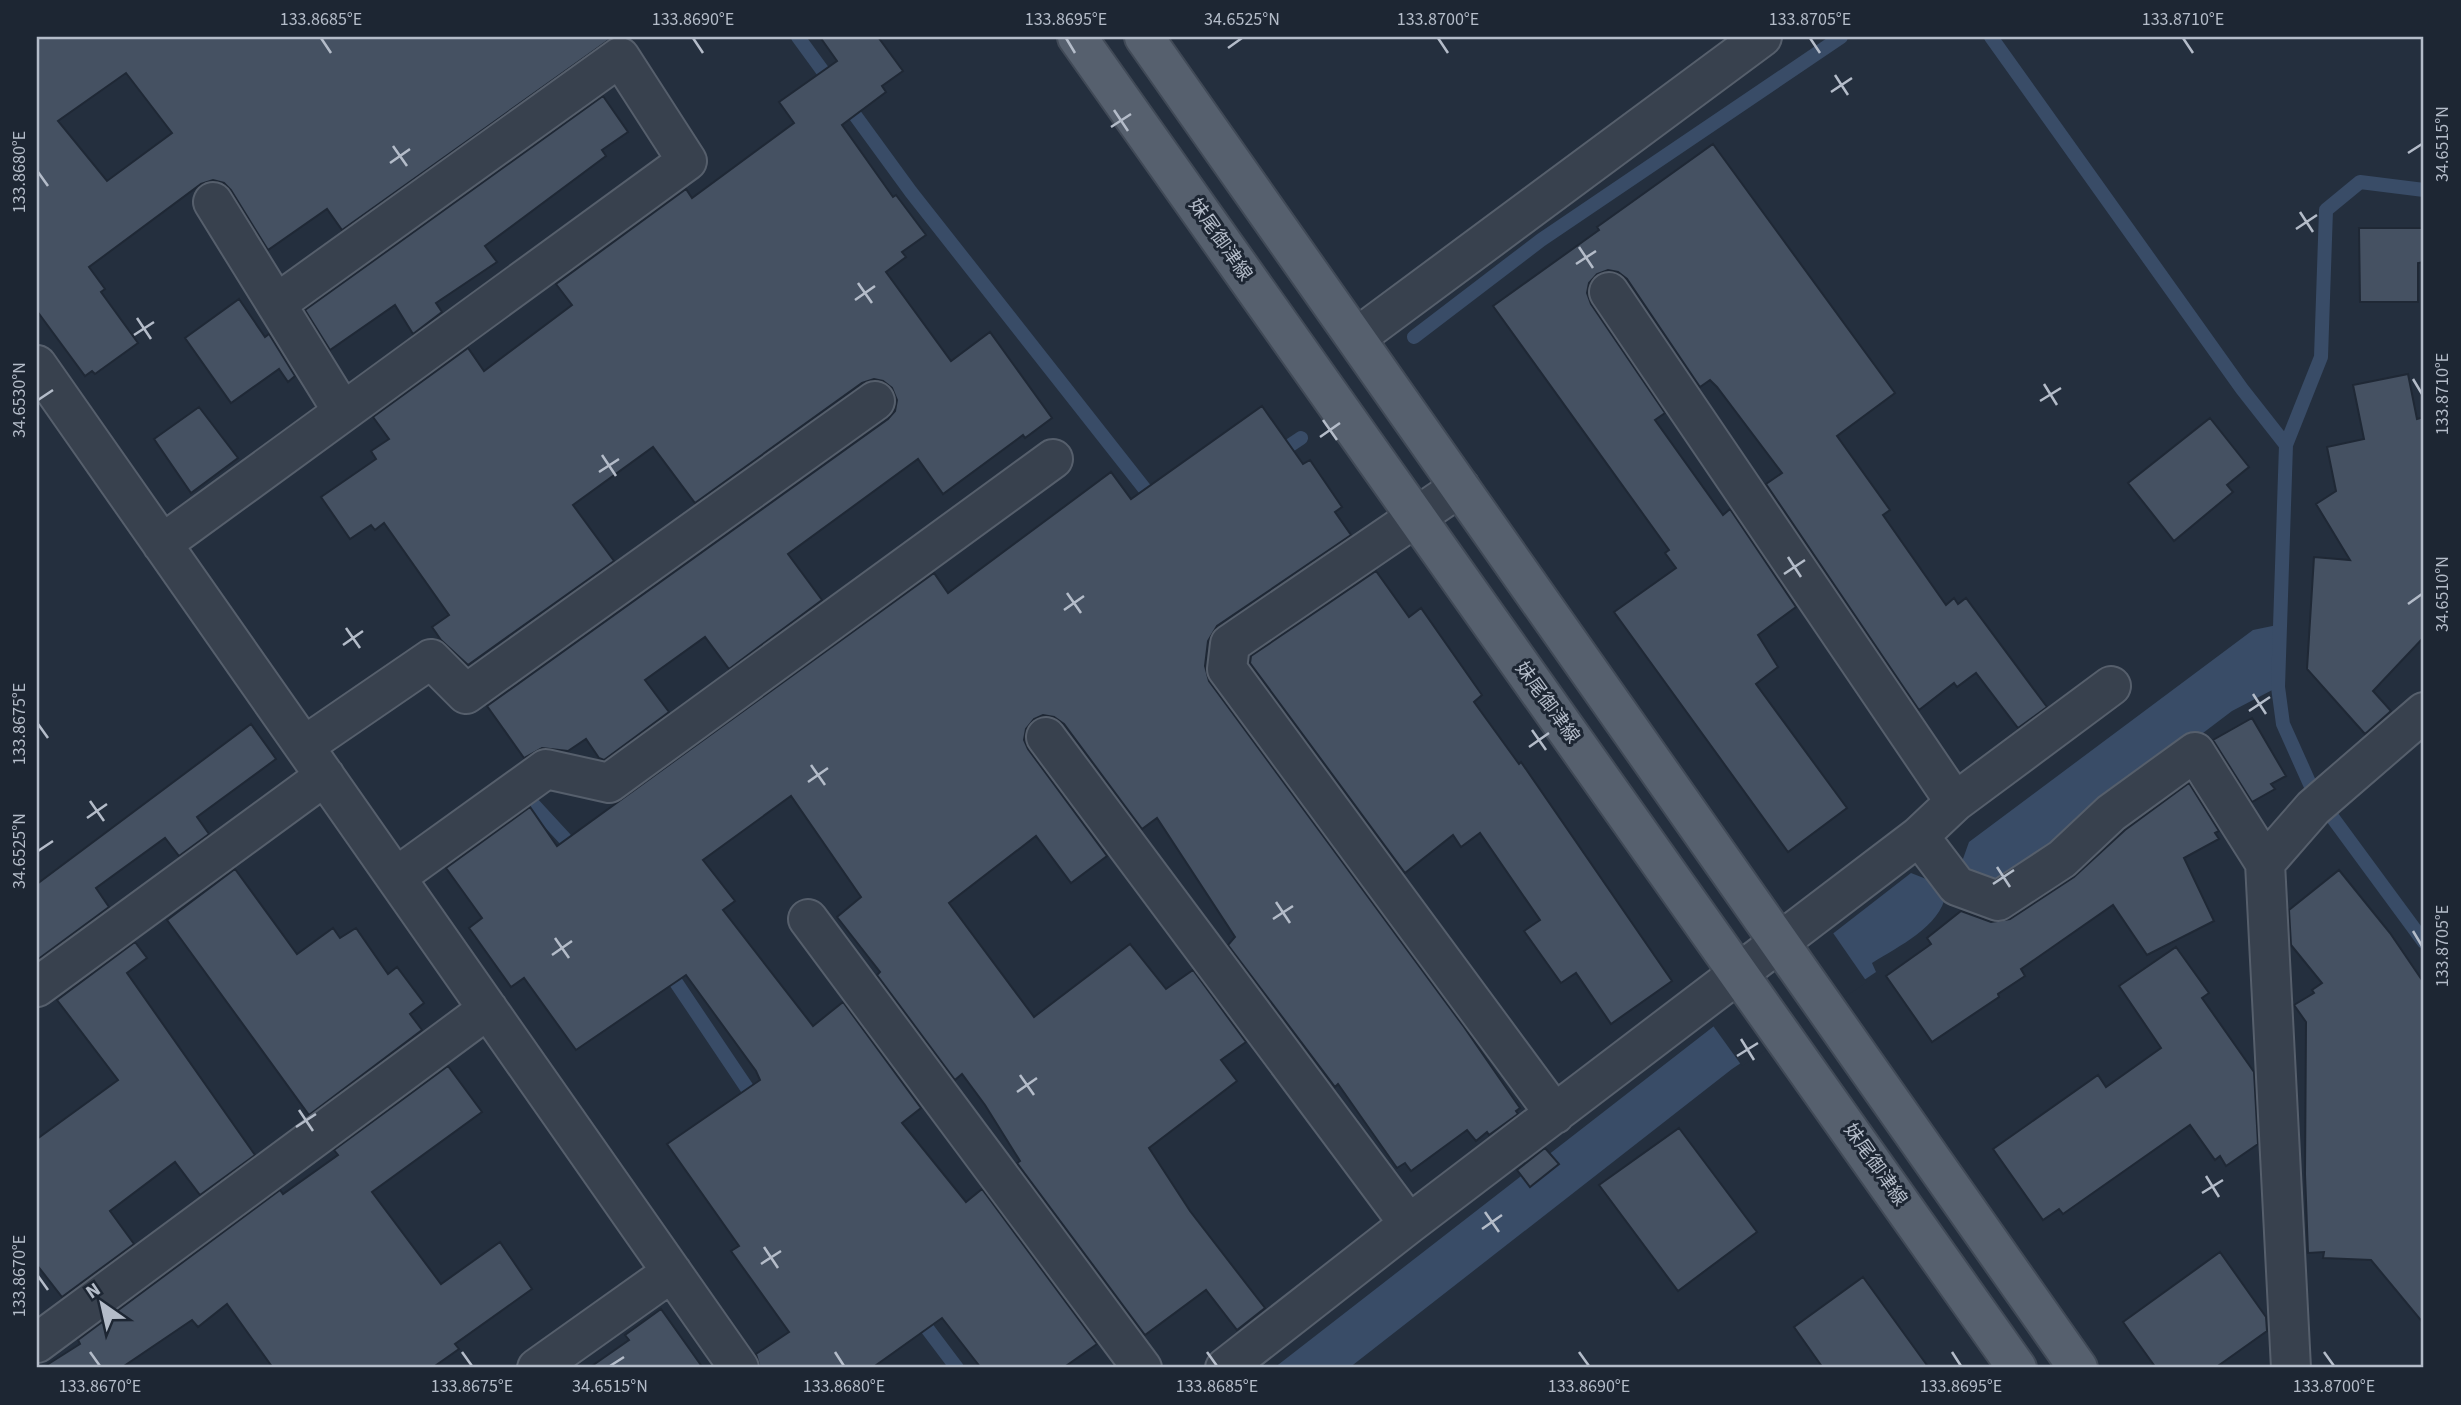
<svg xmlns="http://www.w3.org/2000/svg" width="2461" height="1405" font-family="'Source Sans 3','Noto Sans JP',sans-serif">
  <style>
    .water { fill: #394c67 }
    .pier { fill: #242f3e }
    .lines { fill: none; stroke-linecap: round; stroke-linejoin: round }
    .stream { stroke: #394c67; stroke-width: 14 }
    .building { fill: #455162; stroke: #1f2835; stroke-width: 2; fill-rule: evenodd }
    .minor-casing { stroke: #565f6c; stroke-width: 42 }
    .major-casing { stroke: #414a57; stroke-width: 42 }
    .minor { stroke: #38414e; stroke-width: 38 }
    .major { stroke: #56606e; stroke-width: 38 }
    .ticks { fill: none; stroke: #b4bcc9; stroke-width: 2.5 }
    .labels { text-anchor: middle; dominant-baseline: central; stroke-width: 6; stroke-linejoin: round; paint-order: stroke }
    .street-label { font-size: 19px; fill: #b4bcc9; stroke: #1d2633 }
    .neatline { fill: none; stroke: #b4bcc9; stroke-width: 2.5 }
    .ticks-label { font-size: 18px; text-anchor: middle; fill: #b4bcc9 }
  </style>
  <rect width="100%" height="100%" fill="#242f3e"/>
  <!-- water -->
  <path class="water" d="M 2282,624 L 2278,687 L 2232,711 L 1996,890 L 1946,894 C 1940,927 1899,946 1872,963 L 1876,972 L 1732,1069 L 1349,1368 L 1274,1368 L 1911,873 L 1939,884 L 1959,870 L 1969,842 L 2253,630 Z"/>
  <!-- pier -->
  <path class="pier" d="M 1831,930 L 1867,982 L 1742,1066 L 1711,1023 Z"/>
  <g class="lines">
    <!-- stream -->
    <path class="stream" d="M 798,37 L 911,192 L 1155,502
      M 1991,37 L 2242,389 L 2286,445
      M 2424,190 L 2360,182 L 2326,210 L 2321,357 L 2286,445 L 2278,687 L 2283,724 L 2313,791 L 2424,942
      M 1414,337 L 1541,240 L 1841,37
      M 1274,456 L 1301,438
      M 532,803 L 578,853
      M 665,966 L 757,1103
      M 917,1315 L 957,1368"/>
  </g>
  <!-- building -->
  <path class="building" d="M 37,37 L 613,37 L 342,230 L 327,209 L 268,250 L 231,190 L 224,183 L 213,180 L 201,184 L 89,267 L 105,289 L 101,292 L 138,343 L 95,374 L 92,371 L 85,376 L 37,311 ZM 126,73 L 172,133 L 107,181 L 58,121 Z
    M 820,37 L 878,37 L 903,71 L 882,86 L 886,92 L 842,125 L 893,197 L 896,195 L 926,235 L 902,252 L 906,257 L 886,272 L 951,361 L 990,332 L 1052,418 L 1025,438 L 1023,435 L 943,494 L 918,459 L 788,554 L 822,600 L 729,669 L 705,637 L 645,680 L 669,712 L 604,760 L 599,758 L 586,739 L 568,751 L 542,748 L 524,758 L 487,706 L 888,419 L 895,411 L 897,400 L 892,388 L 883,381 L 874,379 L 862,383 L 695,503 L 653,447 L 573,505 L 614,561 L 468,665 L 441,640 L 432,627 L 449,615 L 384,523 L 375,530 L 371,525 L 350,539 L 321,497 L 376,459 L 371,451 L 389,439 L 373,417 L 468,348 L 484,371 L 572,305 L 556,284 L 686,189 L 692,198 L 794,123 L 779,102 L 837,61 Z
    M 603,96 L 628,132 L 602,150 L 606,156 L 485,246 L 497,262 L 436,303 L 442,312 L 413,334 L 395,305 L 330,350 L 305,310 Z
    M 1713,144 L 1895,393 L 1837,436 L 1890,510 L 1883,515 L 1946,605 L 1954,598 L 1958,604 L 1966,598 L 2047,707 L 2018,728 L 1976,673 L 1957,687 L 1954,683 L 1919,710 L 1766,484 L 1782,473 L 1717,387 L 1710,380 L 1700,387 L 1627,279 L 1618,272 L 1608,270 L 1597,274 L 1589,283 L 1587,293 L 1591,304 L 1665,413 L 1655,420 L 1723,515 L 1730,509 L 1796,607 L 1758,635 L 1778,667 L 1756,684 L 1847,808 L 1788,852 L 1614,612 L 1676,568 L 1665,553 L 1669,550 L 1493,306 L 1599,230 L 1597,227 Z
    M 2359,228 L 2424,228 L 2424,262 L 2418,263 L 2418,302 L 2360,302 Z
    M 239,299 L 265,337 L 269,334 L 295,376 L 288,382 L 279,369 L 231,403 L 185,338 Z
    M 2408,374 L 2417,419 L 2424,417 L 2424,637 L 2373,691 L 2391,711 L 2365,734 L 2307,669 L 2314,557 L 2350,560 L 2316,504 L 2336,491 L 2327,447 L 2364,439 L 2353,385 Z
    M 1262,406 L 1303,464 L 1310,460 L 1342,507 L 1335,512 L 1351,535 L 1217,626 L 1208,641 L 1205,666 L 1209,681 L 1464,1027 L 1520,1108 L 1516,1111 L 1518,1114 L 1489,1135 L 1487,1132 L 1476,1141 L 1467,1130 L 1411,1171 L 1405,1163 L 1397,1168 L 1338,1084 L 1335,1087 L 1228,945 L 1235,937 L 1157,818 L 1142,829 L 1064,724 L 1054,717 L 1043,715 L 1034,719 L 1026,729 L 1024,740 L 1028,749 L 1107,856 L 1071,883 L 1036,836 L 949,903 L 1034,1017 L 1130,944 L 1166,989 L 1193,970 L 1246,1042 L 1221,1060 L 1237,1081 L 1149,1148 L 1190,1211 L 1265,1308 L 1237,1330 L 1206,1290 L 1145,1335 L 1017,1163 L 1020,1161 L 985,1105 L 962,1074 L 955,1080 L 877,975 L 880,972 L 837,917 L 861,897 L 791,796 L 703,860 L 735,901 L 723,910 L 813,1026 L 843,1002 L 921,1108 L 902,1123 L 966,1202 L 982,1189 L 1097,1344 L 1063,1368 L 981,1368 L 942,1318 L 872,1368 L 760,1368 L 756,1354 L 789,1332 L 731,1251 L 739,1246 L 667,1144 L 760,1080 L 756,1071 L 686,975 L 576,1050 L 524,978 L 511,987 L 469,928 L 482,918 L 446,868 L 530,807 L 557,846 L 934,573 L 948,593 L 1111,472 L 1131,499 Z
    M 199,407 L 238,458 L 191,493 L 154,439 Z
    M 2210,418 L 2249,467 L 2227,485 L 2233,492 L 2174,541 L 2128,483 Z
    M 1376,571 L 1409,617 L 1421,608 L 1482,695 L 1474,702 L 1519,764 L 1521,762 L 1672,981 L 1611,1024 L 1576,973 L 1561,983 L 1524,931 L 1540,920 L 1480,833 L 1461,847 L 1453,835 L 1405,873 L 1250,663 L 1251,656 Z
    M 2252,718 L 2286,776 L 2271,784 L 2275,789 L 2252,802 L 2213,740 Z
    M 251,724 L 276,759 L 197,817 L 209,834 L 179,856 L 165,838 L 96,888 L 109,907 L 37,960 L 37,884 Z
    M 2189,783 L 2219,831 L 2215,833 L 2219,839 L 2184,858 L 2214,921 L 2147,955 L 2113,905 L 2021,969 L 2025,976 L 1998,994 L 1999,997 L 1932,1042 L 1886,976 L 1931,944 L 1927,938 L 1961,911 L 1991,922 L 2010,919 L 2074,877 L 2125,830 Z
    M 235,869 L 297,954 L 333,928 L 340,938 L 356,928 L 388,974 L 397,967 L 424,1003 L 410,1014 L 422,1030 L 309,1115 L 167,920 Z
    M 2339,870 L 2390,933 L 2424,983 L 2424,1324 L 2371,1260 L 2323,1258 L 2324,1252 L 2308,1253 L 2305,1174 L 2306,1022 L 2294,1005 L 2314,993 L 2312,990 L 2322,983 L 2291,945 L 2289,910 Z
    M 135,942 L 147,958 L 127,973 L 255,1155 L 200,1195 L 175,1162 L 110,1211 L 134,1244 L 62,1297 L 37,1265 L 37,1139 L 118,1080 L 57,1000 Z
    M 2176,947 L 2209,993 L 2202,998 L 2254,1072 L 2258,1144 L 2226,1166 L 2220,1156 L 2215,1160 L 2190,1125 L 2063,1214 L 2059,1209 L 2043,1220 L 1993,1149 L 2098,1075 L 2106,1087 L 2161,1048 L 2119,986 Z
    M 448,1066 L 482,1112 L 372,1192 L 441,1284 L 500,1242 L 532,1289 L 455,1344 L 459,1349 L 432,1368 L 273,1368 L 227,1304 L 198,1327 L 192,1320 L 121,1368 L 42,1368 L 80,1344 L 78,1340 L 280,1190 L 283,1194 L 338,1155 L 334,1150 Z
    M 1679,1128 L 1757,1232 L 1678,1291 L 1599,1185 Z
    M 1545,1148 L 1559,1164 L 1530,1187 L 1517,1170 Z
    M 2220,1252 L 2266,1317 L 2267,1331 L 2215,1368 L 2156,1368 L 2123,1322 Z
    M 1863,1277 L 1929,1368 L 1823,1368 L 1794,1327 Z
    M 661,1309 L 703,1368 L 589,1368 L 629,1340 L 625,1335 Z"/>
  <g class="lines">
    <defs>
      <path id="minor" d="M 213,202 L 343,412
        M 1609,292 L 1955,802
        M 1356,338 L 1762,37
        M 37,365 L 739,1368
        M 1460,487 L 1230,644 L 1227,669 L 1555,1114
        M 162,544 L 687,161 L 620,57 L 276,304
        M 1046,737 L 1409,1224
        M 304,746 L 431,659 L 466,694 L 875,401
        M 1919,836 L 1957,886 L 1998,901 L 2062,859 L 2111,813 L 2195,752 L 2265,863 L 2291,1368
        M 2265,863 L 2313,808 L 2424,712
        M 396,877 L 546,769 L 609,783 L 1053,459
        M 808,919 L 1142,1368
        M 37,987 L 325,776
        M 37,1343 L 488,1009
        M 537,1368 L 672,1272
        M 1225,1368 L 1409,1224 L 1919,836 L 1955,802 L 2111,686"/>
      <path id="major" d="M 1077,37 L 2017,1368
        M 1144,37 L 2078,1368"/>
    </defs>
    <!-- minor casing -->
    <use href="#minor" class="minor-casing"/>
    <!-- major casing -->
    <use href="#major" class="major-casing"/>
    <!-- minor -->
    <use href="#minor" class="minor"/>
    <!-- major -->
    <use href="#major" class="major"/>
  </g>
  <!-- ticks -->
  <path class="ticks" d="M 321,38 L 331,53M 693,38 L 703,53M 1066,38 L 1075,53M 1438,38 L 1448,53M 1810,38 L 1820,53M 2183,38 L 2193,53M 1228,48 L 1242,38M 1835,75 L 1848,95M 1831,92 L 1852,78M 1114,110 L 1128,131M 1111,127 L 1131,114M 393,146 L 407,166M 2408,153 L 2422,144M 390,163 L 410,149M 38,172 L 48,186M 2300,212 L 2313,232M 2296,229 L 2317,215M 1579,247 L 1593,268M 1576,264 L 1596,251M 858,283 L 872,303M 855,300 L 875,286M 137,318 L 151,339M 134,335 L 154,322M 2413,379 L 2422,394M 2044,384 L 2057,405M 38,400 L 53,390M 2040,401 L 2061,388M 1323,420 L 1337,440M 1320,437 L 1340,423M 602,455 L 616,476M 599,472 L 619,459M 1788,557 L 1801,577M 1784,574 L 1805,560M 1067,593 L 1081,613M 2408,604 L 2422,594M 1064,610 L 1084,596M 346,628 L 360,648M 343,645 L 363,631M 2253,694 L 2266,714M 2249,711 L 2270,697M 38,724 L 48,738M 1532,730 L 1546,750M 1529,747 L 1549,733M 811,765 L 825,785M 808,782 L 828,768M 90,801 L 104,821M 87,818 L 107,804M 38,851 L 53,841M 1997,867 L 2010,887M 1993,884 L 2014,870M 1276,902 L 1290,923M 1273,919 L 1293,906M 2413,931 L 2422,946M 555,938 L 569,958M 552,955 L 572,941M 1741,1039 L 1754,1060M 1737,1056 L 1758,1043M 1020,1075 L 1034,1095M 1017,1092 L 1037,1078M 299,1110 L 313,1131M 296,1127 L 316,1114M 2206,1176 L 2219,1197M 2202,1193 L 2223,1180M 1485,1212 L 1499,1232M 1482,1229 L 1502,1215M 764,1247 L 778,1268M 761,1264 L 781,1251M 38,1276 L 48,1290M 90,1352 L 100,1366M 462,1352 L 472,1366M 835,1352 L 844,1366M 1207,1352 L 1217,1366M 1579,1352 L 1589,1366M 1952,1352 L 1961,1366M 2324,1352 L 2334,1366M 610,1366 L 624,1357"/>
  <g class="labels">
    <!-- street labels -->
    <g class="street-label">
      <text transform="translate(1220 240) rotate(55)">妹尾御津線</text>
      <text transform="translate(1547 703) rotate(54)">妹尾御津線</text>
      <text transform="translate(1875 1165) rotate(55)">妹尾御津線</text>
    </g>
  </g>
  <!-- border -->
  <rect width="2461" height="1405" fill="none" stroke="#1d2633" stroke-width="77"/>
  <!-- north arrow -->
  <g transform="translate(102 1304) rotate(326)" stroke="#1d2633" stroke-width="5" paint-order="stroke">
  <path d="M0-5L12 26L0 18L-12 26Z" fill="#b4bcc9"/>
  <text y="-10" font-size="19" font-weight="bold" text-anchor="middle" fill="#b4bcc9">N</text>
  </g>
  <rect x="38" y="38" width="2384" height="1328" class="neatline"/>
  <g class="ticks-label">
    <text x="321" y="25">133.8685°E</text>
    <text x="693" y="25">133.8690°E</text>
    <text x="1066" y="25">133.8695°E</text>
    <text x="1242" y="25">34.6525°N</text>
    <text x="1438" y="25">133.8700°E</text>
    <text x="1810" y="25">133.8705°E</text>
    <text x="2183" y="25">133.8710°E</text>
    <text transform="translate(2442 144) rotate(-90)" y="6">34.6515°N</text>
    <text transform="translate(19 172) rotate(-90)" y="6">133.8680°E</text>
    <text transform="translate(2442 394) rotate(-90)" y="6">133.8710°E</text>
    <text transform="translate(19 400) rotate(-90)" y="6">34.6530°N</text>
    <text transform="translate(2442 594) rotate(-90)" y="6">34.6510°N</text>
    <text transform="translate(19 724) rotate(-90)" y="6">133.8675°E</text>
    <text transform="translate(19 851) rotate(-90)" y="6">34.6525°N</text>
    <text transform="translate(2442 946) rotate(-90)" y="6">133.8705°E</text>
    <text transform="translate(19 1276) rotate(-90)" y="6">133.8670°E</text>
    <text x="100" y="1392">133.8670°E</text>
    <text x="472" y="1392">133.8675°E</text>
    <text x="610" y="1392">34.6515°N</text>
    <text x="844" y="1392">133.8680°E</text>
    <text x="1217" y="1392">133.8685°E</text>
    <text x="1589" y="1392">133.8690°E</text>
    <text x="1961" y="1392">133.8695°E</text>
    <text x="2334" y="1392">133.8700°E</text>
  </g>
</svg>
